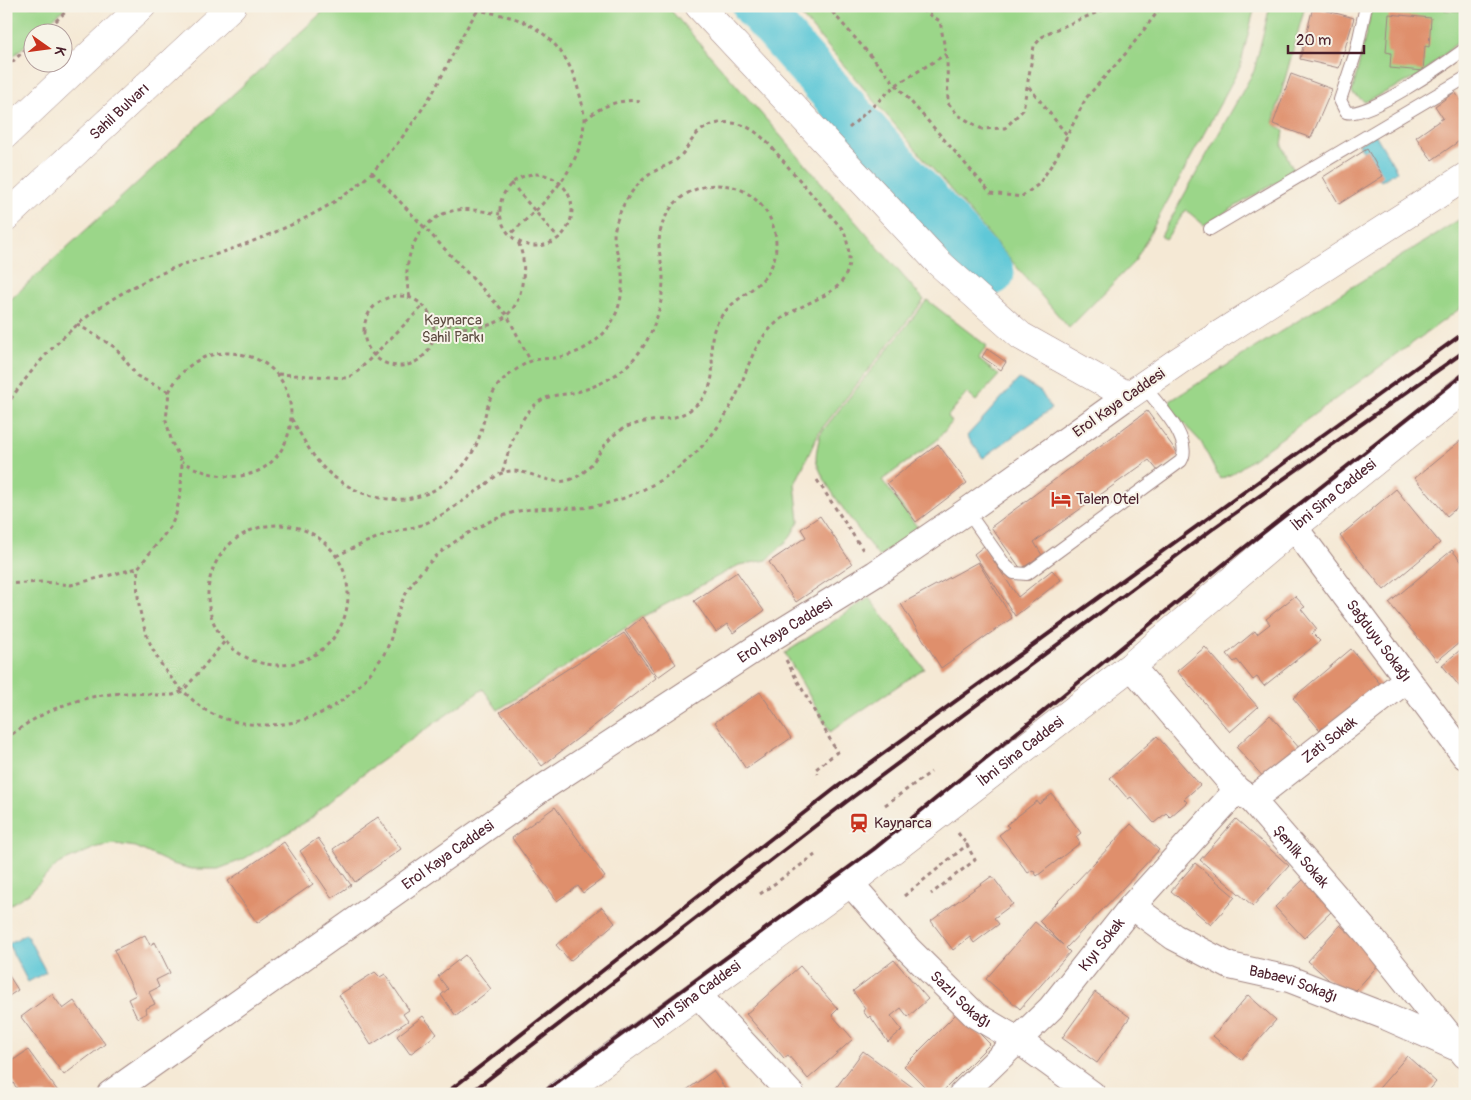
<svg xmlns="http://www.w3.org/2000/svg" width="1471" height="1100" font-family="Pangolin,sans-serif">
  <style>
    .green { fill: #9bd689; stroke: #727a5a }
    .water { fill: #5ec8d7; stroke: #547481 }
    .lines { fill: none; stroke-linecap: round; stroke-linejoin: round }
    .river { stroke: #5ec8d7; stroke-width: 45 }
    .building { fill: #df8f6c }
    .service-casing { stroke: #a08480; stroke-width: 14 }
    .minor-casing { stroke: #a08480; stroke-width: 28 }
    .tertiary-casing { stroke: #a08480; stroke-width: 29 }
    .trunk-casing { stroke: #a08480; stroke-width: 29 }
    .path { stroke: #a08480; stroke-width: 3; stroke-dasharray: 4 4; stroke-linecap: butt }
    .service { stroke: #fff; stroke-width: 12 }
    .minor { stroke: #fff; stroke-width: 26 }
    .tertiary { stroke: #fff; stroke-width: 28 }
    .trunk { stroke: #fff; stroke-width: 28 }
    .rail { stroke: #4a1f2b; stroke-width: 4 }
    .labels { text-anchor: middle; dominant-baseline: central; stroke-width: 4; stroke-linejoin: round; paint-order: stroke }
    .street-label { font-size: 15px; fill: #4a1f2b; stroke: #f7f3e8 }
    .park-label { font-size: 15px; fill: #5e4d42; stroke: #f7f3e8 }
    .poi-label { font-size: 15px; fill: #4a1f2b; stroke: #f7f3e8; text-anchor: start }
  </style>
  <rect width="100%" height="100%" fill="#f7f3e8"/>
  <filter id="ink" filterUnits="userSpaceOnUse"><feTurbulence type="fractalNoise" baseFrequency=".02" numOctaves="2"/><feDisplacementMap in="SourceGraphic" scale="10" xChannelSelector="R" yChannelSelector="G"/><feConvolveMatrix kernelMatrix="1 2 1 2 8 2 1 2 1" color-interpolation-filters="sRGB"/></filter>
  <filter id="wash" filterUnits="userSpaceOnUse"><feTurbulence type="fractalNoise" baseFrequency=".0096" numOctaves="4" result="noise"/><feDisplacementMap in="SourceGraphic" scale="20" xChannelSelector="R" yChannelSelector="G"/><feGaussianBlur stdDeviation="1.12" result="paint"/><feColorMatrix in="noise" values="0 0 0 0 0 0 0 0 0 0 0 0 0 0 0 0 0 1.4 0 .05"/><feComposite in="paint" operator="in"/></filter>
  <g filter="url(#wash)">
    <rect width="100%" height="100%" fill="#f5e9d5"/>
    <!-- green -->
    <path class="green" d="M 6,6 L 67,6 L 39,32 L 32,32 L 32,39 L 6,63 Z
      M 329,6 L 667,6 L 924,300 L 819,432 L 795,484 L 799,521 L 789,539 L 767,560 L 739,565 L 644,616 L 498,710 L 483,689 L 360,776 L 309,820 L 242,860 L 218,869 L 192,869 L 172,864 L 136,847 L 115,844 L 97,847 L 58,864 L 29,893 L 6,907 L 6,296 L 11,299 Z
      M 793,6 L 1255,6 L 1240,67 L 1135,261 L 1069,328 Z
      M 1270,6 L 1305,6 L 1273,123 L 1284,131 L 1282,145 L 1294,172 L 1204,225 L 1186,210 L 1166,239 L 1161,236 L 1254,71 Z
      M 1370,6 L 1445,6 L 1445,10 L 1465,11 L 1465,36 L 1419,76 L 1365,102 L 1352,93 L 1369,21 Z
      M 1465,216 L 1465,305 L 1232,474 L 1220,479 L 1201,442 L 1170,409 L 1170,401 Z
      M 927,300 L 987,346 L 978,359 L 999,375 L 976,401 L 967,393 L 948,416 L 952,422 L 936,441 L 882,480 L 918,528 L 879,557 C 864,537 818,479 816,458 C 816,450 819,441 820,434 Z
      M 869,598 L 924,668 L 830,732 L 785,653 Z"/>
    <!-- water -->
    <path class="water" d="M 1375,134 L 1397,171 L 1381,181 L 1359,144 Z
      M 1019,379 L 1041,392 L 1051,409 L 983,458 L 967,436 Z
      M 26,934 L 46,972 L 28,982 L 8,944 Z"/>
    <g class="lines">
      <!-- river -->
      <path class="river" d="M 755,6 L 992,273"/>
    </g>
    <g id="blocks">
      <!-- building -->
      <path class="building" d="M 1313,7 L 1354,18 L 1339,68 L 1300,59 Z
        M 1389,14 L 1431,18 L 1429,47 L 1425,46 L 1423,71 L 1390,68 L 1391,53 L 1386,52 Z
        M 1291,74 L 1332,89 L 1311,138 L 1273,124 Z
        M 1455,92 L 1465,107 L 1465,137 L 1432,160 L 1416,137 L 1443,118 L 1435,106 Z
        M 1367,149 L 1383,176 L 1339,204 L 1323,177 Z
        M 987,349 L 1006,362 L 1001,370 L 982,357 Z
        M 1147,411 L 1179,455 L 1158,471 L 1149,460 L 1034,542 L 1042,555 L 1021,569 L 991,527 Z
        M 1465,437 L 1465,501 L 1447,516 L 1415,478 Z
        M 938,444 L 967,483 L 916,522 L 887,483 Z
        M 1396,489 L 1440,543 L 1384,590 L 1340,536 Z
        M 820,516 L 852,564 L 796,602 L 769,562 L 806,537 L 801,529 Z
        M 984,546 L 1018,597 L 1052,570 L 1061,580 L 1015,616 L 974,554 Z
        M 1452,550 L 1465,566 L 1465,638 L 1437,661 L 1389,603 Z
        M 978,562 L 1012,618 L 941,668 L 901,604 Z
        M 737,572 L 764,611 L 733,633 L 727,624 L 716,632 L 694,601 Z
        M 1295,596 L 1305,607 L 1301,609 L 1317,629 L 1312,633 L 1320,641 L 1264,686 L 1257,677 L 1253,680 L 1237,660 L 1234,662 L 1227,654 L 1255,631 L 1257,634 L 1270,624 L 1266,619 Z
        M 643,617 L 676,664 L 658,677 L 625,631 Z
        M 624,633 L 656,678 L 542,766 L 500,712 Z
        M 1465,646 L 1465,693 L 1442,665 Z
        M 1205,647 L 1258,707 L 1230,732 L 1177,671 Z
        M 1351,649 L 1382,686 L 1324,735 L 1293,698 Z
        M 760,692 L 791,738 L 746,769 L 715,722 Z
        M 1270,715 L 1301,750 L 1267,781 L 1236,747 Z
        M 1157,736 L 1200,785 L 1184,799 L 1187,802 L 1170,817 L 1166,813 L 1154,823 L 1131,797 L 1128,799 L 1110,778 Z
        M 1052,794 L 1081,833 L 1076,837 L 1080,843 L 1037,876 L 1033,870 L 1028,873 L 999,835 L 1009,827 L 1006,825 L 1037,801 L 1039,804 Z
        M 555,807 L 605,877 L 583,893 L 578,886 L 557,901 L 512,838 Z
        M 378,817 L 401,849 L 355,882 L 333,849 Z
        M 1236,819 L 1289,866 L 1253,906 L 1200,860 Z
        M 1131,824 L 1159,850 L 1066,948 L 1070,952 L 1020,1009 L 986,979 L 1035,922 L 1063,945 L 1039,921 Z
        M 318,838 L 351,885 L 332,898 L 300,851 Z
        M 284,842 L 313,884 L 257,923 L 228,881 Z
        M 1195,863 L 1235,897 L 1211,925 L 1171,891 Z
        M 992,876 L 1013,904 L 994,918 L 999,924 L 974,943 L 970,937 L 953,950 L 931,921 Z
        M 1304,879 L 1333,910 L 1304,938 L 1275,907 Z
        M 602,907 L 615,923 L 570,961 L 556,945 Z
        M 1340,925 L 1381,962 L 1349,998 L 1308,961 Z
        M 145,935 L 150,945 L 155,942 L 170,973 L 156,980 L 159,987 L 149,992 L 155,1004 L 145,1009 L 147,1013 L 137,1018 L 128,999 L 136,995 L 114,950 Z
        M 465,955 L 491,989 L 456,1016 L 441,995 L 448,989 L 438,976 Z
        M 894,960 L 928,999 L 908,1017 L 901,1008 L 891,1016 L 902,1030 L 888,1042 L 870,1016 L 868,1018 L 863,1011 L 865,1008 L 853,991 Z
        M 800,966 L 838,1009 L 832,1015 L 853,1039 L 808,1079 L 788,1055 L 784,1058 L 746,1014 Z
        M 6,971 L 18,990 L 6,998 Z
        M 375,972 L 380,977 L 385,974 L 409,1010 L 403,1014 L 408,1021 L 371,1045 L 339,995 Z
        M 1095,992 L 1130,1017 L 1097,1063 L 1062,1038 Z
        M 52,994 L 63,1009 L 74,1001 L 105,1044 L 64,1075 L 21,1017 Z
        M 1248,995 L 1276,1020 L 1241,1060 L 1213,1036 Z
        M 958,1012 L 990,1044 L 940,1094 L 932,1094 L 904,1066 Z
        M 423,1016 L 437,1034 L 410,1054 L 397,1036 Z
        M 28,1050 L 60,1094 L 21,1094 L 6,1073 L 6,1065 Z
        M 863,1051 L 922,1094 L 835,1094 L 833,1092 Z
        M 1407,1056 L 1436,1082 L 1426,1094 L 1374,1094 Z
        M 713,1071 L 729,1094 L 681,1094 Z"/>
    </g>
  </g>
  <g filter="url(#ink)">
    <use href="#blocks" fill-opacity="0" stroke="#a08480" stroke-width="1"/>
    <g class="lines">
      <defs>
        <path id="service" d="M 1366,6 L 1356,52 L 1340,100 L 1346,112 C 1367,119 1446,63 1465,49
          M 1210,229 L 1465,78
          M 967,511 L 1005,565 L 1014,573 L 1027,574 L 1181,461 C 1194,439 1156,403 1143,385"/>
        <g id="minor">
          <path id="s1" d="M 1294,527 L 1465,756"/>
          <path id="s2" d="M 1131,666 L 1237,790 L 1252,800 L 1368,934 L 1465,1055"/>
          <path id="s3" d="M 1252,800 L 1406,680"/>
          <path id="s4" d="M 850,883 L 909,950 L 975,1015 L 1019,1041 L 1092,1094"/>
          <path id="s5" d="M 1132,906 L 1174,937 L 1230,966 L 1289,979 L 1387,1017 L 1455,1047"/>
          <path d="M 698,995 L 791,1094"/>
          <path id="s6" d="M 110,1094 L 541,789 L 773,637 L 875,574 L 967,511 L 1128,396"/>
          <path id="s7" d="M 962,1094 L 1051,1008 L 1132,906 L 1237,790"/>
        </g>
        <g id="tertiary">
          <path d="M 699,6 L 939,263 L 1021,336 L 1128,396 L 1180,360 L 1465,177"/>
          <path id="s8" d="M 560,1094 L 850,883 L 1131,666 L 1294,527 L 1465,388"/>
        </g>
        <g id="trunk">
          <path d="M 6,134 L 142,6"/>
          <path id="s9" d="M 6,217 L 232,6"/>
        </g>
      </defs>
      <!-- service casing -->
      <use href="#service" class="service-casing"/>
      <!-- minor casing -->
      <use href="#minor" class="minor-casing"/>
      <!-- tertiary casing -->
      <use href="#tertiary" class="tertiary-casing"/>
      <!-- trunk casing -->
      <use href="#trunk" class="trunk-casing"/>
      <!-- path -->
      <path class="path" d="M 460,6 C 480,12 509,14 526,23 C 550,35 566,54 575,79 C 579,92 584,106 584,120 C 583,169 543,205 509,235
        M 827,6 L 991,193 L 1021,197 L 1039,184 L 1056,158 L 1086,98 L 1127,52 L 1162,6
        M 915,6 L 940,21 L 947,61 L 948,103 L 958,115 L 982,129 L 1005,128 L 1023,110 L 1034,46 L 1045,34 L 1112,6
        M 44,32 L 72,6
        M 6,68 L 32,43
        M 6,78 L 13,91
        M 1029,87 L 1067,135
        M 585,120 C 603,104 620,99 644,101
        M 849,128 L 896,85 L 946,54
        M 372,172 L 507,315 L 531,362
        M500 210a36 36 0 1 1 72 0a36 36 0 1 1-72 0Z
        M 511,183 L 558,238
        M364 331a35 35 0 1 1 70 0a35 35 0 1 1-70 0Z
        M 410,297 C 399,262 417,216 457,210 C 471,208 486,212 500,214
        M 432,320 C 469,334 515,332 522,284 C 525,269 524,256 518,242
        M 77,324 L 116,348 L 137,376 L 169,392 L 166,420 L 172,443 L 182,462 L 181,490 L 176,514 L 171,526 L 138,568 C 134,615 150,658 183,691 L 225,641
        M 278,374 L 346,378 L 355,374 L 423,306
        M 169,392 C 181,369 199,354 225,353 C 331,352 304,527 182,462
        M 6,406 C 52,338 102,296 179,266 C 194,260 210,257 226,251 C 269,236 325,213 360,183 C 386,162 416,120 433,92 C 450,63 461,33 481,6
        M 817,480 L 863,550
        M208 595a70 70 0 1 1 140 0a70 70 0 1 1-140 0Z
        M 336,556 C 353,548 370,540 387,534 C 403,529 419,528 434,519 C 452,510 468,497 484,486 C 489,482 496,475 502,473 C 525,464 549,489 572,479 C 594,471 600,444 618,432 C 640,416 668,425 690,410 C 729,382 702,354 716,325 C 732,291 776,290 776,244 C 776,232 772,219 764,209 C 752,193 737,185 717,185 C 683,186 659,212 659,245 C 659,256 663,267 663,278 C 663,305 654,334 637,355 C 621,375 596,388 572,393 C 561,395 549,395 540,401 C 518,416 509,449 502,473
        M 6,584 L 44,582 L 71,585 L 138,568
        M 786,660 L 837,752 L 816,769 L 818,774
        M 6,739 C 41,710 84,693 131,693 C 145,693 159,696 173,695 L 183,691 C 190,697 196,704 204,709 C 221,720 242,724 262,725 C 316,726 354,700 384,654 C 391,642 393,629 397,615 C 404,589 427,561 449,546 C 470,531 494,517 519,511 C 539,507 559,509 579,508 C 611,506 643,492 670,474 C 700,453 721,427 737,394 C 748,369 753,344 774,325 C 811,291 866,300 844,231 C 826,210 808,190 790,169 C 777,154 765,136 747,127 C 734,121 717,121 705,128 C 691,135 688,151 676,160 C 669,165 660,168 653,172 C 634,184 620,206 615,228 C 612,239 617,251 620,262 C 625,283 622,306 610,325 C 600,341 579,354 560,357 C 552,359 543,358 534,360 C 524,363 513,372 505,378 C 482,397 487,429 472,453 C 438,509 376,513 328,472 C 312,458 302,436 291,418
        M 885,805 L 931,772
        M 958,833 L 967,845
        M 760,894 L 815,855
        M 904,896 L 967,845 L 975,860 L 931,894"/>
      <!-- service -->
      <use href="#service" class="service"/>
      <!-- minor -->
      <use href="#minor" class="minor"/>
      <!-- tertiary -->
      <use href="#tertiary" class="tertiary"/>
      <!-- trunk -->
      <use href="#trunk" class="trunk"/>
      <!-- rail -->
      <path class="rail" d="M 445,1094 L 837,787 L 1465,332
        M 469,1094 L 846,802 L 1214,528 L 1465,351
        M 541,1094 L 874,849 L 1235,555 L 1465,373"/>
    </g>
  </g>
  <!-- icons -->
  <defs>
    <symbol id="hotel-bare" viewBox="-9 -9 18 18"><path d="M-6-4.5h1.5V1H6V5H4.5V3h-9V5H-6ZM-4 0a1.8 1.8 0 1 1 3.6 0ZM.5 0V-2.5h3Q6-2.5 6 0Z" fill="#c8321e" stroke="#f7f3e8" stroke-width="2.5" paint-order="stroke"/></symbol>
    <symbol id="station-bare" viewBox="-9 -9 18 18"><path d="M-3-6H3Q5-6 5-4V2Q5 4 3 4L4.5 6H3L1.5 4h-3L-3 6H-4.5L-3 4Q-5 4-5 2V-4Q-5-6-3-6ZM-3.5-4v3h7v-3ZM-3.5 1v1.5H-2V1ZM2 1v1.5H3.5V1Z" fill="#c8321e" stroke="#f7f3e8" stroke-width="2.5" paint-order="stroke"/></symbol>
  </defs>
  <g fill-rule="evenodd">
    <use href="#hotel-bare" x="1047" y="485" width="28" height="28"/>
    <use href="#station-bare" x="845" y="809" width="28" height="28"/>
  </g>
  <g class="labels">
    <!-- street labels -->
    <g class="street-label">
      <text stroke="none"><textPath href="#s9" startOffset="155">Sahil Bulvarı</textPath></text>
      <text transform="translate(1119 403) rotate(-35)">Erol Kaya Caddesi</text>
      <text stroke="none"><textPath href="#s8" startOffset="979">İbni Sina Caddesi</textPath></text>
      <text stroke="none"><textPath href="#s6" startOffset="819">Erol Kaya Caddesi</textPath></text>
      <text stroke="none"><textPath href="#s1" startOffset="142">Sağduyu Sokağı</textPath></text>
      <text stroke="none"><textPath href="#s3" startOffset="98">Zati Sokak</textPath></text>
      <text stroke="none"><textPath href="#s8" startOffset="574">İbni Sina Caddesi</textPath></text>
      <text stroke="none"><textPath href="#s6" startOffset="414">Erol Kaya Caddesi</textPath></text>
      <text stroke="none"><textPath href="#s2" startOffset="256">Şenlik Sokak</textPath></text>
      <text stroke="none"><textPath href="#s7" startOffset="205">Kıyı Sokak</textPath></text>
      <text stroke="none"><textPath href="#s5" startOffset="181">Babaevi Sokağı</textPath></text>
      <text stroke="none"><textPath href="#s8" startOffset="169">İbni Sina Caddesi</textPath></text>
      <text stroke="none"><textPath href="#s4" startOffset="161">Sazlı Sokağı</textPath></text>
    </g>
    <!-- park labels -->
    <g class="park-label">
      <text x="453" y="320">Kaynarca<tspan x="453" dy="17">Sahil Parkı</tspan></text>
    </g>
    <!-- poi labels -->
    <g class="poi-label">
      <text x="1076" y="499">Talen Otel</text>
      <text x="874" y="823">Kaynarca</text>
    </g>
  </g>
  <!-- margin -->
  <rect width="1471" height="1100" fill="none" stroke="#f7f3e8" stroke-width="25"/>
  <!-- north arrow -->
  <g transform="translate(48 48) rotate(104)"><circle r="24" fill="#f7f3e8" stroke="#b29e9c"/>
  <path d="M0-4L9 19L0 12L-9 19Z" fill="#c8321e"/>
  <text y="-8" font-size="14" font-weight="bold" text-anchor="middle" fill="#4a1f2b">K</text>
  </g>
  <!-- scale -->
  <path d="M1288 45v8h76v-8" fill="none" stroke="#4a1f2b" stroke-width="2.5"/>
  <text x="1296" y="45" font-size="15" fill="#4a1f2b" stroke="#f7f3e8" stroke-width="4" paint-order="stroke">20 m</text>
</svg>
